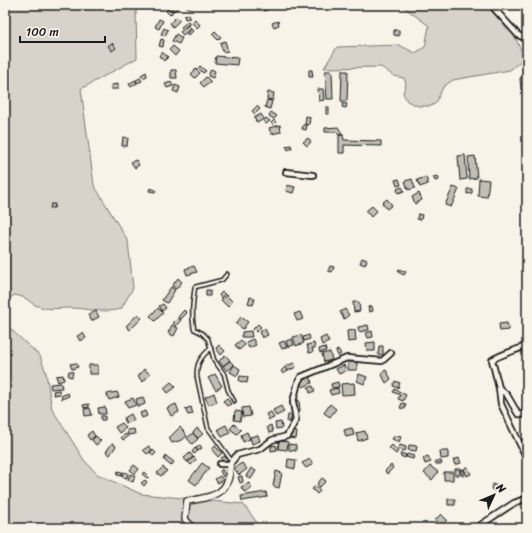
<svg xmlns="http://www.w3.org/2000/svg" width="532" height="533" font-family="Sriracha,sans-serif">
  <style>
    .green { fill: #d7d3cb; stroke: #7a7874 }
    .building { fill: #c0beb5; stroke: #1c1c1c }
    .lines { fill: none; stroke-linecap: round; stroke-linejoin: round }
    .service-casing { stroke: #1c1c1c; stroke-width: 5.5 }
    .minor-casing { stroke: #1c1c1c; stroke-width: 8 }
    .tertiary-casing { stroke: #1c1c1c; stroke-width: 8 }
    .service { stroke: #f7f3e8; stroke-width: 2.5 }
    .minor { stroke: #f7f3e8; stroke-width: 4.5 }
    .tertiary { stroke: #f7f3e8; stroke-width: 5.5 }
  </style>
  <rect width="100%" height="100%" fill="#f7f3e8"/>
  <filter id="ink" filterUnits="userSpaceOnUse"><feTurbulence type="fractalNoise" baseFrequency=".025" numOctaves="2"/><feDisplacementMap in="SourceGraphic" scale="8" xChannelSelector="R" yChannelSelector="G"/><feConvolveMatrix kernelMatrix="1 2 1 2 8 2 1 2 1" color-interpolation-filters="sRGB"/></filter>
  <g filter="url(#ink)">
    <!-- green -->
    <path class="green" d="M 5,5 L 140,5 L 136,11 L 137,58 L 81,89 L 94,185 L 128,241 L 133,288 L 121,309 C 100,314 89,308 69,308 C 60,308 49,310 41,307 C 28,304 30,297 14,295 L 5,302 Z
      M 401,5 L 491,5 L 514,35 L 522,52 L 521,61 L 510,70 L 453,80 L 443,87 L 436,103 L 431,106 L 418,106 L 407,101 L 403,93 L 406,84 L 404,78 L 394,76 L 381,67 L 324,68 L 337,47 L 399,45 L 415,53 L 425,47 L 429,26 Z
      M 5,324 L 40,356 L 46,373 L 52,409 L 84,460 L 97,474 L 141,494 L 243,504 L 261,528 L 5,528 Z"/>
    <!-- building -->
    <path class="building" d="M 174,5 L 181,5 L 174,11 L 171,8 Z
      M 185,5 L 192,5 L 189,9 Z
      M 262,5 L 271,5 L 272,8 L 264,11 Z
      M 169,8 L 173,12 L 170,15 L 166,11 Z
      M 189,14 L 190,18 L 185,19 L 184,16 Z
      M 176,17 L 180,20 L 173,27 L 170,23 Z
      M 159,19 L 163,21 L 159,29 L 155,27 Z
      M 195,19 L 200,25 L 197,28 L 192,23 Z
      M 188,21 L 190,23 L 183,29 L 181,27 Z
      M 278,21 L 279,25 L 274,27 L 272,23 Z
      M 188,25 L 191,28 L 183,35 L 180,32 Z
      M 164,28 L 168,30 L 165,36 L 161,34 Z
      M 191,29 L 193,31 L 188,36 L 186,34 Z
      M 394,30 L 399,30 L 399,36 L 394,35 Z
      M 215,31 L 221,37 L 218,40 L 212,34 Z
      M 176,34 L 182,38 L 179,44 L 172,41 Z
      M 161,39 L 164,40 L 163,47 L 159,46 Z
      M 225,41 L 228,51 L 223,52 L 220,43 Z
      M 112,43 L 116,48 L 112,51 L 108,46 Z
      M 173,46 L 179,51 L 175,56 L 169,50 Z
      M 162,52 L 168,57 L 164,61 L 159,56 Z
      M 216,56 L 238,58 L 237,65 L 215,63 Z
      M 200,66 L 206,71 L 203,73 L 198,68 Z
      M 196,69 L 200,73 L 195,78 L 191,74 Z
      M 211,69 L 215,71 L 213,78 L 208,76 Z
      M 171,70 L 176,70 L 177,78 L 171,78 Z
      M 309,70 L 312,70 L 313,77 L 309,77 Z
      M 325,71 L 332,71 L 333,99 L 327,99 Z
      M 342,71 L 348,71 L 347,101 L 341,101 Z
      M 146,72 L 147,76 L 143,78 L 141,75 Z
      M 206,77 L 211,82 L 204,87 L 200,83 Z
      M 527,77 L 527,90 L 521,90 L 520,78 Z
      M 140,78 L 142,81 L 137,83 L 136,80 Z
      M 135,80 L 137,83 L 131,87 L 129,84 Z
      M 171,82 L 173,86 L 167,88 L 165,84 Z
      M 118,84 L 118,89 L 111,89 L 111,85 Z
      M 175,85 L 180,87 L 178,93 L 173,91 Z
      M 318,89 L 323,89 L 324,100 L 319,101 Z
      M 268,92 L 274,93 L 273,100 L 267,99 Z
      M 267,100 L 272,101 L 270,109 L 265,107 Z
      M 343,103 L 347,104 L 346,108 L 342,107 Z
      M 257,106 L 260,109 L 255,114 L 252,111 Z
      M 326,107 L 329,107 L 329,114 L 326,114 Z
      M 271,112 L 277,116 L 274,119 L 269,116 Z
      M 261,114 L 264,119 L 257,123 L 254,118 Z
      M 306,116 L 310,117 L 309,125 L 305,124 Z
      M 266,118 L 270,121 L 266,124 L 263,121 Z
      M 274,120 L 276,122 L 273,125 L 271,123 Z
      M 280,125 L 281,132 L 271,134 L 269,128 Z
      M 303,125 L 307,125 L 306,130 L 302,129 Z
      M 338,127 L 343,135 L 339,135 L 336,132 L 325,132 L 325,128 Z
      M 339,135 L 343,135 L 344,140 L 381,141 L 381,146 L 344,145 L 344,153 L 339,153 Z
      M 123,137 L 128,138 L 127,146 L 122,146 Z
      M 308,138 L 311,142 L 307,146 L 303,142 Z
      M 291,145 L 292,148 L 288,150 L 286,146 Z
      M 465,155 L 467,179 L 460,180 L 458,156 Z
      M 475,156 L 477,178 L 469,179 L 468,157 Z
      M 136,160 L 139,165 L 135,168 L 131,162 Z
      M 438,176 L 439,180 L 435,181 L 433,177 Z
      M 426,177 L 428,184 L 420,187 L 417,180 Z
      M 399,179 L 401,185 L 397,186 L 395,180 Z
      M 412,179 L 415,188 L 408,190 L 405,181 Z
      M 479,179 L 489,180 L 487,197 L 478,196 Z
      M 287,185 L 295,187 L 293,193 L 286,191 Z
      M 402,187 L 404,191 L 398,193 L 397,189 Z
      M 453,187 L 459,189 L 451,207 L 445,205 Z
      M 150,188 L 156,190 L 155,192 L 149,191 Z
      M 467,189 L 472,189 L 472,193 L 467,194 Z
      M 419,193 L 422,200 L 415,204 L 412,197 Z
      M 387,199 L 392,205 L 387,209 L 382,203 Z
      M 51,204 L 55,204 L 54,208 L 50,208 Z
      M 372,206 L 377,211 L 371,217 L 366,211 Z
      M 418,214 L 422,215 L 421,220 L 417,219 Z
      M 362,258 L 367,260 L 365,265 L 360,263 Z
      M 194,266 L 197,272 L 187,275 L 185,269 Z
      M 330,266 L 334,267 L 332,272 L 328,271 Z
      M 399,269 L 406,272 L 404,275 L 398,272 Z
      M 178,278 L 182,282 L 176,289 L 172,286 Z
      M 171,287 L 175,290 L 167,303 L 162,300 Z
      M 206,290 L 210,290 L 210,296 L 206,296 Z
      M 222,292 L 225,294 L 221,298 L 219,295 Z
      M 226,295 L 233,302 L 228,307 L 221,300 Z
      M 250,297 L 255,299 L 253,305 L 248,303 Z
      M 353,302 L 359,302 L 360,311 L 354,312 Z
      M 163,304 L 166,308 L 162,311 L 159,306 Z
      M 372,306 L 373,311 L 369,312 L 368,307 Z
      M 158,308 L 163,313 L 155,321 L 150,316 Z
      M 345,309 L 349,315 L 344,319 L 340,312 Z
      M 184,310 L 187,313 L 181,319 L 178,317 Z
      M 96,311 L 99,317 L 91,321 L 88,315 Z
      M 300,312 L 303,319 L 297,321 L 294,314 Z
      M 138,314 L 142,318 L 130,330 L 126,326 Z
      M 241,317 L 248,322 L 243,329 L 236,324 Z
      M 178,318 L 181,320 L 176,326 L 173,323 Z
      M 507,323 L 509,330 L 500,331 L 499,324 Z
      M 258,324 L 261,327 L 256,332 L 253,329 Z
      M 172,325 L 178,328 L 174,336 L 168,333 Z
      M 368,325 L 369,330 L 359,332 L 358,327 Z
      M 265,329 L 268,335 L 262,338 L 259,332 Z
      M 355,330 L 356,341 L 348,342 L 347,331 Z
      M 251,331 L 252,337 L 242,337 L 242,332 Z
      M 372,331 L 373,337 L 368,338 L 366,333 Z
      M 83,333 L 86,338 L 80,341 L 77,336 Z
      M 301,335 L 304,343 L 296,346 L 293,337 Z
      M 309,335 L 310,339 L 304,341 L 303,337 Z
      M 326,336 L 329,342 L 322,345 L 320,339 Z
      M 253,339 L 256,345 L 249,348 L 246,342 Z
      M 292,339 L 294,345 L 288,347 L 286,341 Z
      M 241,340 L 245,345 L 239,350 L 235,345 Z
      M 284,341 L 287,347 L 282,349 L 279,343 Z
      M 375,342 L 375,351 L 367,351 L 366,343 Z
      M 314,343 L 315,348 L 312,348 L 313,352 L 309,353 L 307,345 Z
      M 219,345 L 225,351 L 221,355 L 216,348 Z
      M 379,346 L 383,346 L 383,355 L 378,355 Z
      M 325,347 L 326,351 L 320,353 L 319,349 Z
      M 338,349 L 341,354 L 338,356 L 336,351 Z
      M 330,352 L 332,360 L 324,362 L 322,354 Z
      M 225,355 L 230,360 L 223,366 L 219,361 Z
      M 230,361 L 234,365 L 227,371 L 223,366 Z
      M 348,362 L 357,362 L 357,370 L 348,370 Z
      M 76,363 L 78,367 L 72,369 L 70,364 Z
      M 294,363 L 296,367 L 288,371 L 286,366 Z
      M 89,365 L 98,365 L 98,374 L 89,374 Z
      M 234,365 L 240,369 L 237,376 L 230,372 Z
      M 344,365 L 346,371 L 339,374 L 336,369 Z
      M 285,367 L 288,371 L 283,374 L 281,371 Z
      M 144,369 L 150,374 L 143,382 L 138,377 Z
      M 386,370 L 391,379 L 386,383 L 381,373 Z
      M 69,371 L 73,372 L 72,377 L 68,376 Z
      M 215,374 L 222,386 L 216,390 L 208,378 Z
      M 359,374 L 367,377 L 364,384 L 357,381 Z
      M 63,375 L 64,380 L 58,382 L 56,376 Z
      M 240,376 L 248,377 L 247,383 L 239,381 Z
      M 310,377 L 312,383 L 303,387 L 301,381 Z
      M 395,381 L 400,383 L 398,388 L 393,386 Z
      M 171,382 L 176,387 L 168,393 L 164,388 Z
      M 338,382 L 339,387 L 332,388 L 331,384 Z
      M 61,383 L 62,388 L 51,389 L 50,384 Z
      M 354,383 L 355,394 L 342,395 L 341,384 Z
      M 313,386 L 315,391 L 310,393 L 308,387 Z
      M 338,388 L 339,393 L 331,395 L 329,390 Z
      M 395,389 L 406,395 L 403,401 L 398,399 L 400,395 L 393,392 Z
      M 59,390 L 60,394 L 54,395 L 53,391 Z
      M 117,392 L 119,397 L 109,400 L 107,394 Z
      M 68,393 L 69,396 L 62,399 L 61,396 Z
      M 214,393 L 217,402 L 209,405 L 205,397 Z
      M 143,397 L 145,404 L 138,407 L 136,399 Z
      M 133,398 L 136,405 L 128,408 L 125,401 Z
      M 227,398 L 231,404 L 227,406 L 223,401 Z
      M 299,400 L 300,411 L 296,411 L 295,401 Z
      M 402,403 L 406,404 L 405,409 L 400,408 Z
      M 89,404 L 89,407 L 84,408 L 83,405 Z
      M 176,404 L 179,412 L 171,416 L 167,408 Z
      M 330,404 L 336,409 L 330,417 L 324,413 Z
      M 281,406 L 284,412 L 276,416 L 273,410 Z
      M 105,407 L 106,414 L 99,414 L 98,408 Z
      M 191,407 L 193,414 L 188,415 L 185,409 Z
      M 249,407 L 251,416 L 243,417 L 242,408 Z
      M 90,408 L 92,415 L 85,416 L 84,409 Z
      M 145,411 L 147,416 L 142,418 L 140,413 Z
      M 235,411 L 242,412 L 240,421 L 234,420 Z
      M 271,412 L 274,418 L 269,420 L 266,414 Z
      M 131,414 L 134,420 L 126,424 L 124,418 Z
      M 288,415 L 292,415 L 290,422 L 287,422 Z
      M 101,416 L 105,416 L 105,420 L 101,420 Z
      M 281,422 L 282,428 L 276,429 L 275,423 Z
      M 122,423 L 126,428 L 119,433 L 115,427 Z
      M 234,424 L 241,430 L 237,434 L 230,429 Z
      M 226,425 L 230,433 L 222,437 L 218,429 Z
      M 271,425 L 273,432 L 269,433 L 267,427 Z
      M 180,427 L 187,436 L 182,440 L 172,443 L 169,438 Z
      M 197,428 L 203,434 L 198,438 L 193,433 Z
      M 352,428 L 354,435 L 346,437 L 344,430 Z
      M 134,429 L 135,434 L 128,435 L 127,430 Z
      M 92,431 L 95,436 L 90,440 L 87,435 Z
      M 290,431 L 297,432 L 296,439 L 289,438 Z
      M 365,431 L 367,438 L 358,441 L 356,433 Z
      M 247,432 L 250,439 L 243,442 L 241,435 Z
      M 193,433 L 198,439 L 192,444 L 187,438 Z
      M 126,434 L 128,437 L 123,440 L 121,437 Z
      M 258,435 L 260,441 L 252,444 L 250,437 Z
      M 395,435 L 401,437 L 399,442 L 392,439 Z
      M 96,436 L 101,441 L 96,445 L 92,440 Z
      M 279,441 L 288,442 L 287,450 L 278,449 Z
      M 112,443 L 116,446 L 110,455 L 106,452 Z
      M 289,444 L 296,445 L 296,451 L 289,450 Z
      M 200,445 L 202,448 L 198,451 L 196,448 Z
      M 276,445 L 277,450 L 271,451 L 271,446 Z
      M 392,445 L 398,451 L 396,454 L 389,448 Z
      M 400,445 L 406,447 L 405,451 L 398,449 Z
      M 409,445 L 417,446 L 416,451 L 408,450 Z
      M 149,446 L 152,450 L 147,454 L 143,450 Z
      M 215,446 L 222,453 L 218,457 L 212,450 Z
      M 195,448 L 198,451 L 194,454 L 192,452 Z
      M 153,450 L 156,453 L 153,456 L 150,453 Z
      M 440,451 L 448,451 L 448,458 L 441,459 Z
      M 190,453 L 193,457 L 187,462 L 184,458 Z
      M 401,453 L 406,455 L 405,458 L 400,456 Z
      M 407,454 L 414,456 L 413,459 L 406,457 Z
      M 166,456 L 174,462 L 171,466 L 164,460 Z
      M 225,456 L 227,460 L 224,463 L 221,458 Z
      M 428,456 L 431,462 L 425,464 L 423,458 Z
      M 194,457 L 196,460 L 191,465 L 188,462 Z
      M 459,458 L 461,463 L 455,465 L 453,460 Z
      M 288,459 L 296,460 L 295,469 L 287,467 Z
      M 310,459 L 313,464 L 306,468 L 302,463 Z
      M 435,461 L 441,461 L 442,464 L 436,464 Z
      M 202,463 L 209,468 L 196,485 L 189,480 Z
      M 242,463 L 247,469 L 239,475 L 234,468 Z
      M 134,465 L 139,469 L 135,474 L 130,470 Z
      M 391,465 L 393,468 L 387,474 L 385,471 Z
      M 430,466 L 438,472 L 432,480 L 424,473 Z
      M 467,466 L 471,474 L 467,476 L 464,469 Z
      M 163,467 L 167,471 L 161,476 L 157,473 Z
      M 251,468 L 256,471 L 251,479 L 246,476 Z
      M 222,469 L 225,475 L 223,477 L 220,471 Z
      M 455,469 L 460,469 L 460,475 L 455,475 Z
      M 460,469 L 463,469 L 465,475 L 462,476 Z
      M 118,471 L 122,472 L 122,476 L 117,475 Z
      M 276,471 L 282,473 L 279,488 L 273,486 Z
      M 123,472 L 128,473 L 127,478 L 122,477 Z
      M 144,472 L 149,477 L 147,478 L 142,474 Z
      M 444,472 L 453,472 L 453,480 L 444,480 Z
      M 130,474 L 135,476 L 133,482 L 128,480 Z
      M 220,476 L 223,480 L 218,483 L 215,479 Z
      M 242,476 L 243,482 L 240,483 L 238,477 Z
      M 322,478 L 326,481 L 320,487 L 317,484 Z
      M 145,480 L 147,482 L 144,486 L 141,483 Z
      M 249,483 L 252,488 L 244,492 L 241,487 Z
      M 493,484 L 502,489 L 499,494 L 491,489 Z
      M 316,486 L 320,491 L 317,494 L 312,489 Z
      M 266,492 L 267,497 L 242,501 L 241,496 Z
      M 448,499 L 455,499 L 455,505 L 448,505 Z
      M 441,514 L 447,520 L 441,526 L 435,520 Z"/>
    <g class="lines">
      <defs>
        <path id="service" d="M 227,274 L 222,280 L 195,287 C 193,301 191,314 194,329 L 202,333 L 208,339 L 214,360 L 224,374 L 228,390 L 234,401
          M 211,348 C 201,357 196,363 197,377 L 208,428 L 231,460"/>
        <path id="minor" d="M 491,5 L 518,35 L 527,39
          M 286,172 L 313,175
          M 527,345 C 516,351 503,353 492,360 L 499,388 L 501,404 L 527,459
          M 499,388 L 507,395 L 518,414 L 527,415
          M 220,464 L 230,464 L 237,455 L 260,449 L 272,440 L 287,436 L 296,420 L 293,402 L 298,382 L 301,377 L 347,358 L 382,361 L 391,353
          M 476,528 L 514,503 L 527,498"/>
        <path id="tertiary" d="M 193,528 L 185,519 L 187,501 C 213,497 231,494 230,464"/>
      </defs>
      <!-- service casing -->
      <use href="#service" class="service-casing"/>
      <!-- minor casing -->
      <use href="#minor" class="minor-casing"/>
      <!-- tertiary casing -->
      <use href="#tertiary" class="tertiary-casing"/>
      <!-- service -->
      <use href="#service" class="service"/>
      <!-- minor -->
      <use href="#minor" class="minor"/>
      <!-- tertiary -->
      <use href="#tertiary" class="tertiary"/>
    </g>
  </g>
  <!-- margin -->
  <rect width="532" height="533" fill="none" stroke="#f7f3e8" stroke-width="20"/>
  <rect x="10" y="10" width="512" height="513" fill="none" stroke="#1c1c1c" stroke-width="1.5" filter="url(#ink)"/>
  <!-- north arrow -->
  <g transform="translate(494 495) rotate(46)" stroke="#f7f3e8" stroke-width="3" paint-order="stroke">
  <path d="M0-3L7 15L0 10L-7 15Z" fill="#1c1c1c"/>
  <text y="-6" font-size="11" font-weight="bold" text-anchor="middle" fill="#1c1c1c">N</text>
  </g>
  <!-- scale -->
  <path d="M20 36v6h85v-6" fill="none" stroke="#1c1c1c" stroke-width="2"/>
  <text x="26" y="36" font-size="12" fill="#1c1c1c" stroke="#f7f3e8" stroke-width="3" paint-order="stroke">100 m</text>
</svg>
